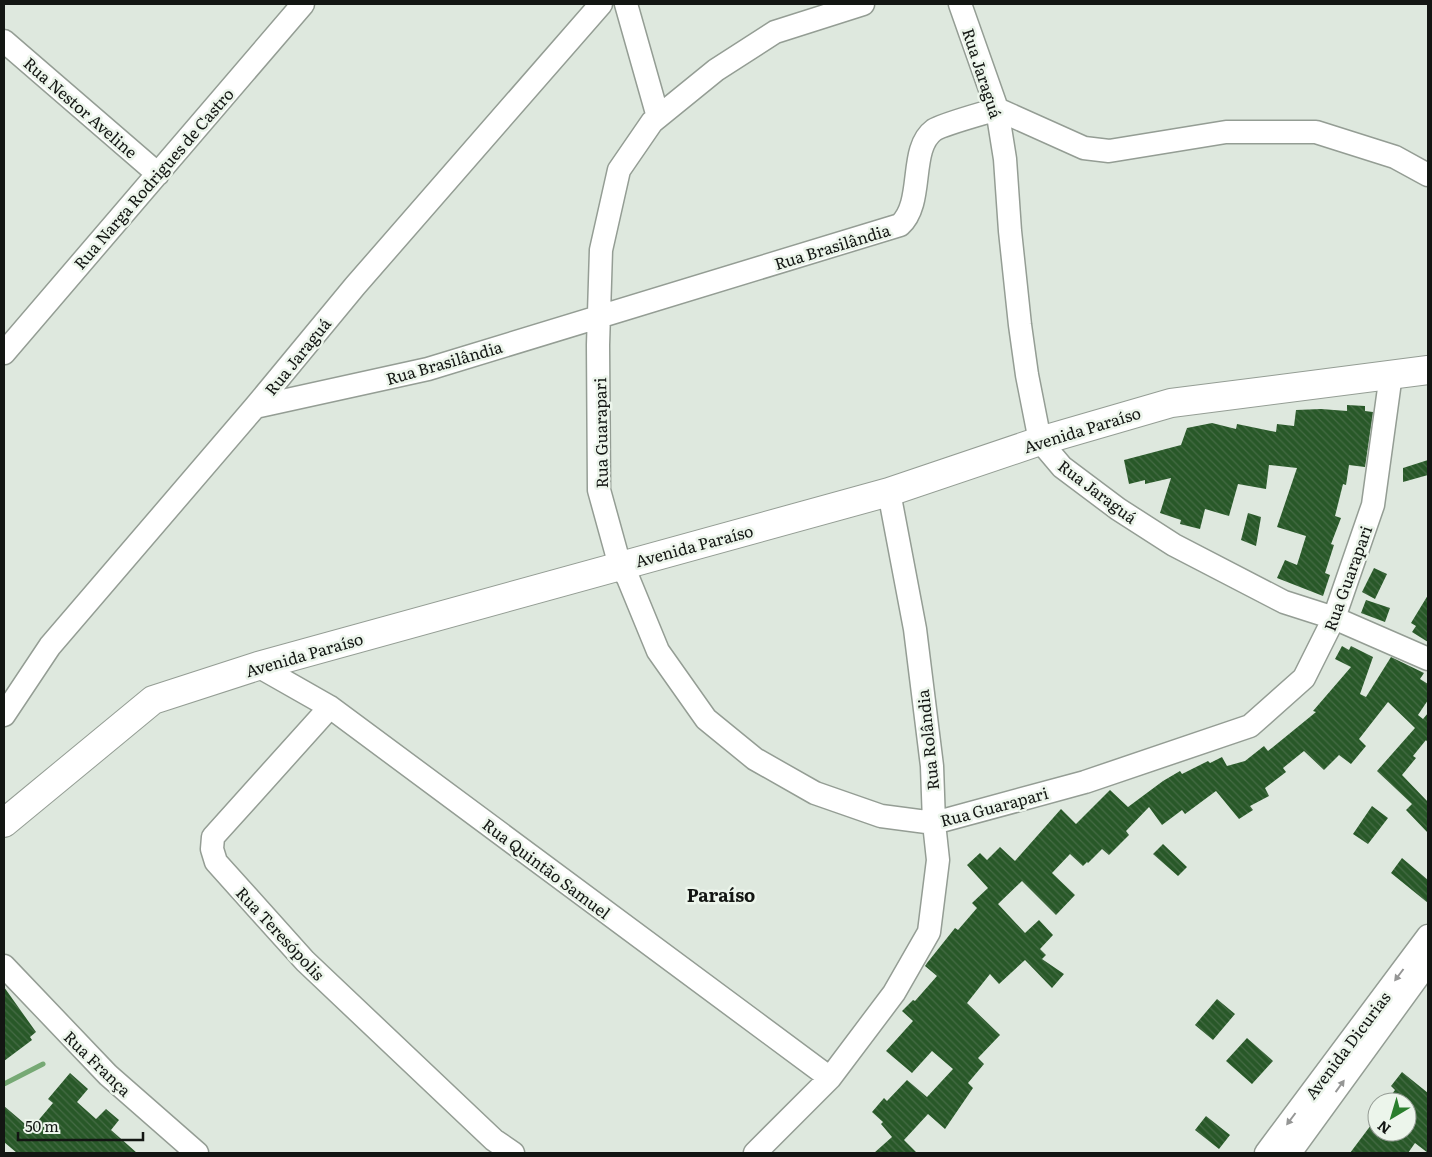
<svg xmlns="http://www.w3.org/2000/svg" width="1432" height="1157" font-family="Literata,serif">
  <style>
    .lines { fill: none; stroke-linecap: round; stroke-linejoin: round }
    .stream { stroke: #76a974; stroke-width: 5 }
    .building { fill: url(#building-back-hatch) }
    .minor-casing { stroke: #949d94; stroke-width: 25 }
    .major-casing { stroke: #949d94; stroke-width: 30 }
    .minor { stroke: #fff; stroke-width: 22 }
    .major { stroke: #fff; stroke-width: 28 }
    .oneway { fill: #959695 }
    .labels { text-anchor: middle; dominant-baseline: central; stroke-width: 5; stroke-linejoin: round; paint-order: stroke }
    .street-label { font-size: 16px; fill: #131613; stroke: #ecf5eb }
    .neighbourhood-label { font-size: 18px; font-weight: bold; fill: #131613; stroke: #ecf5eb }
  </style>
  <defs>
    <pattern id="building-back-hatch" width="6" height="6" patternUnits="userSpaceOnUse" patternTransform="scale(1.25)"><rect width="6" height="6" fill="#285828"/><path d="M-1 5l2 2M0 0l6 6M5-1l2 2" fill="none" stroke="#456b45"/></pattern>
  </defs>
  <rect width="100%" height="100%" fill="#dee8de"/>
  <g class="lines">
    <!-- stream -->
    <path class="stream" d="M 4,1084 L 43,1064"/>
  </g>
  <!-- building -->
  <path class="building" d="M 1347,405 L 1365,406 L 1365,411 L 1373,412 L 1365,467 L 1349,465 L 1346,485 L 1343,484 L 1335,516 L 1341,518 L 1331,544 L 1334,545 L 1325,573 L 1330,575 L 1323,596 L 1277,578 L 1285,560 L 1297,565 L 1306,536 L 1277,527 L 1297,468 L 1269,465 L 1266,489 L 1238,484 L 1229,516 L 1205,509 L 1200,529 L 1180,524 L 1181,520 L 1160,513 L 1171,478 L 1145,484 L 1145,480 L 1129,484 L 1124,460 L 1181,445 L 1187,428 L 1212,423 L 1236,429 L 1237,424 L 1276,432 L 1277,424 L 1294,426 L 1296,410 L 1321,409 L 1347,411 Z
    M 1428,460 L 1428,475 L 1403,482 L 1403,468 Z
    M 1248,513 L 1261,517 L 1256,546 L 1241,540 Z
    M 1374,568 L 1387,574 L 1375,599 L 1362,592 Z
    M 1428,595 L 1428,642 L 1412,632 L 1416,626 L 1411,623 Z
    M 1366,600 L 1390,608 L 1385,622 L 1361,613 Z
    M 1342,646 L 1349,650 L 1351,646 L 1373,657 L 1360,694 L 1366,697 L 1391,657 L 1424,673 L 1420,679 L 1428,684 L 1428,700 L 1418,715 L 1423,719 L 1428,713 L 1428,743 L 1426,740 L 1413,756 L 1416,758 L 1402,775 L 1428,802 L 1428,833 L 1406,810 L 1412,804 L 1377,771 L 1415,728 L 1388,702 L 1359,739 L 1366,746 L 1351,764 L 1339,755 L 1324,770 L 1304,751 L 1283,768 L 1286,772 L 1265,788 L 1269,796 L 1250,806 L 1253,810 L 1239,819 L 1216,791 L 1185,814 L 1182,810 L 1162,825 L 1149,807 L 1126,831 L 1129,835 L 1109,855 L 1102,849 L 1088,863 L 1087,862 L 1083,866 L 1070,854 L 1052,873 L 1075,895 L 1056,915 L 1022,881 L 998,904 L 1025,933 L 1039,920 L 1053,935 L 1040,949 L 1046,955 L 1042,959 L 1064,974 L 1052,988 L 1025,960 L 999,984 L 990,974 L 967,1003 L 1000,1035 L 978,1058 L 984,1064 L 968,1083 L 973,1088 L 945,1129 L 928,1114 L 904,1140 L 917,1153 L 874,1153 L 892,1137 L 881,1124 L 883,1122 L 872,1112 L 884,1098 L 887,1101 L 907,1080 L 927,1097 L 953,1069 L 932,1051 L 912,1073 L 886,1051 L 913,1021 L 902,1011 L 913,1000 L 915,1001 L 937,976 L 925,966 L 927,963 L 955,928 L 958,930 L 977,908 L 972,903 L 988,888 L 967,865 L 980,853 L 987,860 L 1000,847 L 1015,861 L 1061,809 L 1076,824 L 1110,790 L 1128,807 L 1163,781 L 1180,771 L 1182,774 L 1208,761 L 1210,763 L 1222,757 L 1227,766 L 1245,761 L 1264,746 L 1268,751 L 1316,712 L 1313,711 L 1351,667 L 1335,659 Z
    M 1372,806 L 1388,818 L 1368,844 L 1353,834 Z
    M 1163,844 L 1187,867 L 1178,876 L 1153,854 Z
    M 1402,858 L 1428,880 L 1428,903 L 1391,873 Z
    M 4,987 L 36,1032 L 30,1037 L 32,1040 L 4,1061 Z
    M 1217,999 L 1235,1014 L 1213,1040 L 1195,1025 Z
    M 1247,1038 L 1273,1061 L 1252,1084 L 1226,1061 Z
    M 1402,1072 L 1428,1093 L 1428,1153 L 1415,1143 L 1408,1153 L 1350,1153 L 1377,1117 L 1377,1132 L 1407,1132 L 1407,1102 L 1386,1102 L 1395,1090 L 1391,1086 Z
    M 70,1073 L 88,1089 L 77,1102 L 96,1119 L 106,1109 L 119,1120 L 111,1130 L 137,1153 L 17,1153 L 4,1142 L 4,1106 L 31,1129 L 53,1103 L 48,1099 Z
    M 1206,1116 L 1230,1135 L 1219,1149 L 1195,1130 Z"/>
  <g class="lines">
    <defs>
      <path id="minor" d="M 626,4 L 658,117
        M 863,4 L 775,32 L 716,70 L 652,122 L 619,170 L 601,250 L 598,345 L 599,490 L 620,566 L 628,578 L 658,651 L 706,719 L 755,759 L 815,793 L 881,816 L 934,823 L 1085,782 L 1250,726 L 1304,678 L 1334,618 L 1373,505 L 1391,374
        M 960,4 L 997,109 L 1005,159 L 1010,231 L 1020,325 L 1027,375 L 1040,441 L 1062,467 L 1118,509 L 1174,545 L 1284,602 L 1334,618 L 1428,659
        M 4,41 L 158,174
        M 4,353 L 303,4
        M 255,407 L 428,369 L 900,225 C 925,202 908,149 934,130 C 943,124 985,113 997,109 L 1084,148 L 1109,151 L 1226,132 L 1316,132 L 1395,157 L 1428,175
        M 258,666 L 330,707 L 830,1078
        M 330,707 L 213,837 L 212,849 L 216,862 L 305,961 L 494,1140 L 513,1153
        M 4,715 L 50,646 L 255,407 L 355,286 L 601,4
        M 4,966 L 108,1075 L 197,1153
        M 755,1153 L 830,1078 L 894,993 L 929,932 L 938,860 L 934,823 L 932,766 L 915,629 L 889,492
        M 1266,1153 L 1428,936
        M 1290,1153 L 1428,963"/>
      <path id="major" d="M 4,823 L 153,700 L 258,666 L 889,492 L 1040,441 L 1171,403 L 1428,370"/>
    </defs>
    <!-- minor casing -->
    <use href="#minor" class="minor-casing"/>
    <!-- major casing -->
    <use href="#major" class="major-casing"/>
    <!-- minor -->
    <use href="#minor" class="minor"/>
    <!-- major -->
    <use href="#major" class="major"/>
  </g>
  <!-- one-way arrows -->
  <defs><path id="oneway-solid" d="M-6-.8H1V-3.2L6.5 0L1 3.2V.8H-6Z" transform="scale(1.25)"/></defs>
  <g class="oneway">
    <use href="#oneway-solid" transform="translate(1399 975) rotate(127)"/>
    <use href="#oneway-solid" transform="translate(1340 1086) rotate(-54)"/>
    <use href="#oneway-solid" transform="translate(1291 1119) rotate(127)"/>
  </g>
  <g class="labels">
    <!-- street labels -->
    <g class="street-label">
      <text transform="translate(983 73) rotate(72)">Rua Jaraguá</text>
      <text transform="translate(81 107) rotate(41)">Rua Nestor Aveline</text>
      <text transform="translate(153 178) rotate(-49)">Rua Narga Rodrigues de Castro</text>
      <text transform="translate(832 246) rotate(-17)">Rua Brasilândia</text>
      <text transform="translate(297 356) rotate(-51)">Rua Jaraguá</text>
      <text transform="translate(444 362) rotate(-16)">Rua Brasilândia</text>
      <text transform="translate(1082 429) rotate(-17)">Avenida Paraíso</text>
      <text transform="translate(600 433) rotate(-91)">Rua Guarapari</text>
      <text transform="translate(1098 491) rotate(37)">Rua Jaraguá</text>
      <text transform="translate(694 545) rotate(-15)">Avenida Paraíso</text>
      <text transform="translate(1347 578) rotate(-70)">Rua Guarapari</text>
      <text transform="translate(304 654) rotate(-16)">Avenida Paraíso</text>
      <text transform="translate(927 740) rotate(-96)">Rua Rolândia</text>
      <text transform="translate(994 806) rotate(-15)">Rua Guarapari</text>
      <text transform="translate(547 868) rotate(37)">Rua Quintão Samuel</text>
      <text transform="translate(281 933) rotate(47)">Rua Teresópolis</text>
      <text transform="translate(1347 1045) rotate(-53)">Avenida Dicurias</text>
      <text transform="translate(98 1063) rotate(44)">Rua França</text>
    </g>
    <!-- neighbourhood labels -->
    <g class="neighbourhood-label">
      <text x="721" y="894">Paraíso</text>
    </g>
  </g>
  <!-- border -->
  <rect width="1432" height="1157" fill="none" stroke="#131613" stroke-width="10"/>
  <!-- north arrow -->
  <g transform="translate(1392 1117) rotate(218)"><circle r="24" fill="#ecf5eb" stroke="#959c95"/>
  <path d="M0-4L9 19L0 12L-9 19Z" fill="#297e2c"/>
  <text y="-8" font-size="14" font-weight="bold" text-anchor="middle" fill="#131613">N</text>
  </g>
  <!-- scale -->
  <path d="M18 1132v8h125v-8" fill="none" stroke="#131613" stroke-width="2.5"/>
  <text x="25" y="1132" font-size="15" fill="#131613" stroke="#ecf5eb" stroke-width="4" paint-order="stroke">50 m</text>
</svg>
